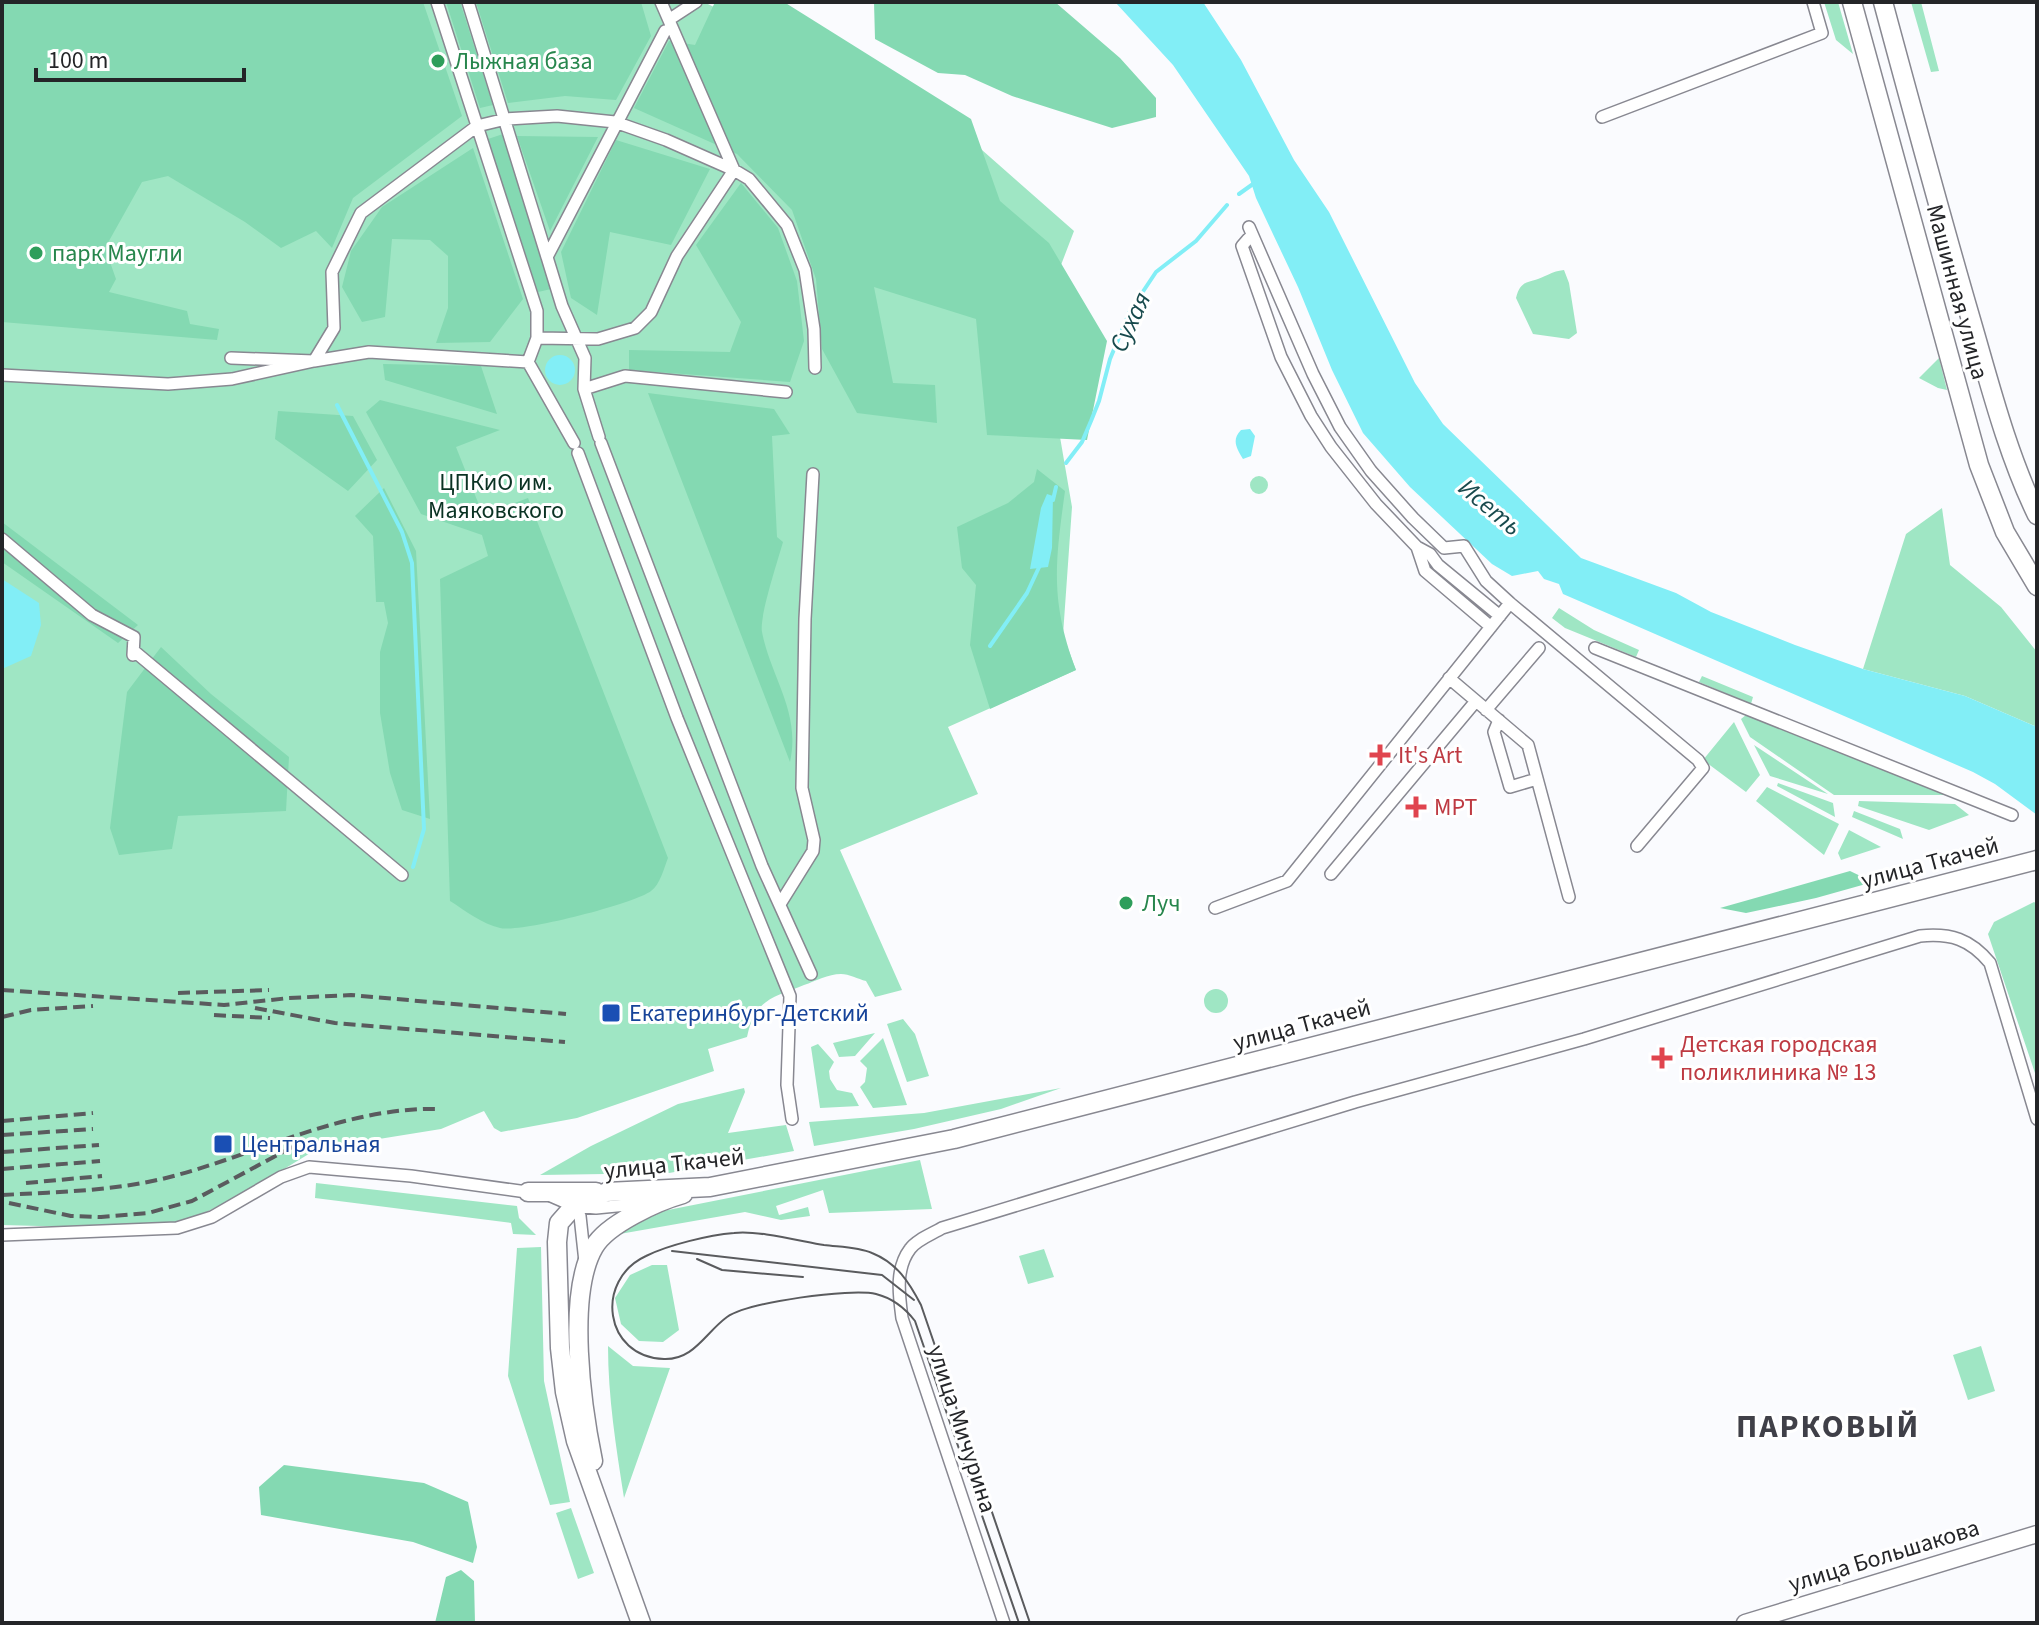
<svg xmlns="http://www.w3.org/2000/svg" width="2039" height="1625" font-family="'Source Sans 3',sans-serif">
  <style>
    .green { fill: #9fe6c4 }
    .forest { fill: #84d9b2 }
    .water { fill: #82eef6 }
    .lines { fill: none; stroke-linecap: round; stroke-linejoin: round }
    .stream { stroke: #82eef6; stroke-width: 4 }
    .street-casing { stroke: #888891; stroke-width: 14 }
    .secondary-casing { stroke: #888891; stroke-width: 19 }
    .primary-casing { stroke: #888891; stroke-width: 21 }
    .street { stroke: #fff; stroke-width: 11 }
    .secondary { stroke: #fff; stroke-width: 16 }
    .primary { stroke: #fff; stroke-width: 18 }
    .tram { stroke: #5a5b5e; stroke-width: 2 }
    .rail { stroke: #5a5b5e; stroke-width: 4; stroke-dasharray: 12 6; stroke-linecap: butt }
    .leisure-dot { fill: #2e9e5b; stroke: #fff; stroke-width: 3 }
    .health-dot { fill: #e0444e; stroke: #fff; stroke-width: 3 }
    .transit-dot { fill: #1a4fb4; stroke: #fff; stroke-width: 3 }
    .labels { text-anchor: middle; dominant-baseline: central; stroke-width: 6; stroke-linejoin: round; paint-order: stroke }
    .leisure-label { font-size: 24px; fill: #27864d; stroke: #fff; text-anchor: start }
    .street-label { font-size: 24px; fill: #242528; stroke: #fff }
    .park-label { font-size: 24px; fill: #0a3223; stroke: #fff }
    .health-label { font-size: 24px; fill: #be3a42; stroke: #fff; text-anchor: start }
    .transit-label { font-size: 24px; fill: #164399; stroke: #fff; text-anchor: start }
    .water-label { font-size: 26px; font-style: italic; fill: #184a4d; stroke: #fff }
    .district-label { font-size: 32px; font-weight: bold; letter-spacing: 2px; fill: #404048; stroke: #fff }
  </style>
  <rect width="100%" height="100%" fill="#fafbfe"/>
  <!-- green -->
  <path class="green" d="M 2,2 L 704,2 L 965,135 L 1074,231 L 1040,320 L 1072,507 L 1063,635 L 1076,670 L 948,727 L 978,794 L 840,850 L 902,990 L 875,997 L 866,981 C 858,979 849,974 841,974 C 828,974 816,981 804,985 C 772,998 755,999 747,1037 L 708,1049 L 714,1071 L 577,1118 L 501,1132 L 494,1128 L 484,1111 L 441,1129 L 317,1149 L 241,1195 L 200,1215 L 150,1229 L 2,1225 Z
    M 1824,2 L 1838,2 L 1853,54 L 1836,40 Z
    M 1911,2 L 1921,2 L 1939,71 L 1931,72 Z
    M 1564,270 L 1569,283 L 1577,333 L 1569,339 L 1533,334 L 1516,298 C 1521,278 1530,284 1545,276 C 1552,273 1555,271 1564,270 Z
    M 1939,358 L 1947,390 L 1938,388 L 1919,378 Z
    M1250 485a9 9 0 1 1 18 0a9 9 0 1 1-18 0Z
    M 1942,508 L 1950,565 L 2001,607 L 2037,652 L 2037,727 L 1965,696 L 1863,669 L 1906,534 Z
    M 1559,608 L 1594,630 L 1639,650 L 1636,657 L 1565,628 L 1552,618 Z
    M 1702,676 L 1753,697 L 1751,704 L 1699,682 Z
    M 1746,715 L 1943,793 L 1944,795 L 1834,795 L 1750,737 L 1741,719 Z
    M 1734,722 L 1760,775 L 1746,792 L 1703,760 Z
    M 1754,745 L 1828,794 L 1770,776 Z
    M 1778,783 L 1833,803 L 1835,817 L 1777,786 Z
    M 1767,787 L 1839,824 L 1824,855 L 1756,801 Z
    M 1859,801 L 1955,804 L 1969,815 L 1929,830 L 1858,806 Z
    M 1854,811 L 1900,829 L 1903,839 L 1852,817 Z
    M 1849,830 L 1881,847 L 1841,860 L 1838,853 Z
    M 2034,902 L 2037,904 L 2037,1079 L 1988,934 L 1994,922 Z
    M1204 1001a12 12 0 1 1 24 0a12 12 0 1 1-24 0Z
    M 903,1019 L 915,1034 L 929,1076 L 907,1082 L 887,1024 Z
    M 875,1033 L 855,1056 L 839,1057 L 833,1043 Z
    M 883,1038 L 907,1105 L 873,1108 L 860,1087 L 865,1082 L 867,1068 L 860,1061 Z
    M 818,1044 L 834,1062 L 829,1071 L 830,1079 L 837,1090 L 852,1093 L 859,1106 L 820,1108 L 811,1047 Z
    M 744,1088 L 745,1092 L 728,1133 L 786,1125 L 794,1151 L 669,1173 L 540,1175 L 591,1146 L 678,1104 Z
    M 1061,1088 L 1001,1109 L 914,1129 L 814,1146 L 809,1122 L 924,1113 Z
    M 920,1160 L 932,1209 L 829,1213 L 823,1190 L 776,1206 L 779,1215 L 808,1207 L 810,1216 L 781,1220 L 745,1212 L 614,1235 L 663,1211 Z
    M 316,1183 L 517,1206 L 519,1218 L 536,1235 L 513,1234 L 511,1223 L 315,1198 Z
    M 541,1247 L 544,1381 L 570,1502 L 550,1505 L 508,1376 L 517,1248 Z
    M 1044,1249 L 1054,1277 L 1028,1284 L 1019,1256 Z
    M 652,1265 L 667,1265 L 679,1330 L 663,1342 L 639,1341 L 621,1324 L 615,1298 L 630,1275 Z
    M 608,1346 L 633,1366 L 670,1368 L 624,1498 C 616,1447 608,1397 608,1346 Z
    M 1981,1346 L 1995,1391 L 1968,1400 L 1953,1355 Z
    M 571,1508 L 594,1573 L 578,1579 L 556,1513 Z"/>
  <!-- forest -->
  <path class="forest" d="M 2,2 L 423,2 L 462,116 L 353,198 L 332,248 L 316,231 L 281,248 L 245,222 L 168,176 L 142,182 L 105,248 L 116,279 L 109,292 L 187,311 L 190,324 L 219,329 L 217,340 L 2,322 Z
    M 446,2 L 460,2 L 493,105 L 480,108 Z
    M 476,2 L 641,2 L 651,36 L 616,100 L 565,96 L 508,103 Z
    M 715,2 L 784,2 L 971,119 L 1000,201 L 1049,243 L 1107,341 L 1087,440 L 987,435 L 976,319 L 874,287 L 893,383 L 935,385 L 937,423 L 857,413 L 822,349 L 816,279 L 792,210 L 737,154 L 634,108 L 669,41 L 695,45 Z
    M 874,2 L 1055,2 L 1120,58 L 1156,98 L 1156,117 L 1112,128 L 1012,96 L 965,75 L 938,73 L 875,39 Z
    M 503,134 L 551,289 L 538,292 L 488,139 Z
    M 517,136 L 598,137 L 550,231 Z
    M 616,140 L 710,169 L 671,245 L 610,232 L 597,315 L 571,298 L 561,252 Z
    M 473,148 L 523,299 L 490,342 L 436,343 L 448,308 L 448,256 L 430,240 L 392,239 L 385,317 L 362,322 L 342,287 L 351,251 L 382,207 Z
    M 741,183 L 778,228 L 797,281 L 804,341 L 790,382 L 629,370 L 629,350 L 730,352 L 741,322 L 696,245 Z
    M 383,364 L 481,366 L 497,414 L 385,380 Z
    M 648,393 L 774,409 L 790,434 L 772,436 L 777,537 L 783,542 C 778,560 759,617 762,632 C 771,678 801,712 790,762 Z
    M 380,400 L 500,430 L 456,447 L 483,515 L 528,498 L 668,858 C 664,868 660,885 651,891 C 634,904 520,933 500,928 C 482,924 466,911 450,901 L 440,579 L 488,556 L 482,535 L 421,514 L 366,412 Z
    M 278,411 L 353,416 L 377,460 L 348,491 L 275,439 Z
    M 1037,469 L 1065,491 C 1055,564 1050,600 1076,670 L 990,709 L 970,645 L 976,585 L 962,568 L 957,527 L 1008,503 L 1034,482 Z
    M 384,488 L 416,551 L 430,819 L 402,810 L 390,773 L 380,713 L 380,652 L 388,623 L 384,602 L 376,602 L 373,536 L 355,516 Z
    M 2,522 L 138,625 L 118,643 L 2,562 Z
    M 161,647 L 211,694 L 289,757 L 286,811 L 178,816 L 172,849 L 119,855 L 110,828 L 127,692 Z
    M 1850,871 L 1873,882 L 1816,898 L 1746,913 L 1720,908 Z
    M 284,1465 L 424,1483 L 468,1502 L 477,1547 L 473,1563 L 413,1542 L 261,1515 L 259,1487 Z
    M 461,1570 L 474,1581 L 475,1623 L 435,1623 L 446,1577 Z"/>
  <!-- water -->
  <path class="water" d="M 1115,2 L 1203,2 L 1241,60 L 1294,160 L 1329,212 L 1415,383 L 1443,424 L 1581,558 L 1676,593 L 1711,612 L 1795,645 L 1863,669 L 1965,696 L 2037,727 L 2037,815 L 1995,784 L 1973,772 L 1563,594 L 1559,584 L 1544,579 L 1538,571 L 1512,576 L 1492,564 L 1410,487 L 1363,433 L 1332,370 L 1298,287 L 1256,198 L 1249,176 L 1173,65 Z
    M545 370a15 15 0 1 1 30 0a15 15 0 1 1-30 0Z
    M 1250,429 L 1255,436 L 1251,456 L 1243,459 C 1237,449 1231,440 1241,430 Z
    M 1047,494 L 1053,496 L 1052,548 L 1048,567 L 1030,569 L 1041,508 Z
    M 2,579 L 39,603 L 41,625 L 31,656 L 2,669 Z"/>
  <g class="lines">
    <!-- stream -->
    <path class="stream" d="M 1239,194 L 1253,184
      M 337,405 L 402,532 L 412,563 L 424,829 L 413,867
      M 1066,463 L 1082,442 L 1091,421 L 1099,401 L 1110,359 L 1130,311 L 1156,272 L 1196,241 L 1227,205
      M 1053,500 L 1056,487
      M 990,646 L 1027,593 L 1041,563"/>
    <defs>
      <path id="street" d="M 437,2 L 537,311 L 537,338 L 528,362 L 574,443
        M 468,2 L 547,257
        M 670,19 L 696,2
        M 1602,117 L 1822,33 L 1813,2
        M 1249,227 L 1313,374 L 1340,427 L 1371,471 L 1413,518 L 1444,548 L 1464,546 L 1486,581 L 1510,603 L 1698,760 L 1703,768 L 1637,846
        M 1248,239 L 1242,246 L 1281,357 L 1311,416 L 1331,447 L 1376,504 L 1417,547 L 1425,571 L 1491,627
        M 537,338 L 598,339 L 635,328 L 651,312 L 677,256 L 734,170 L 661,2
        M 231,358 L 314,361 L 369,352 L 528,362
        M 2,375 L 168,384 L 232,379 L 314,361 L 334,328 L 332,272 L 361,213 L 477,126 L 506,119 L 557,116 L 615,122 L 666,140 L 734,170 L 749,179 L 787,225 L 805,270 L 814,329 L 815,368
        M 584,389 L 625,376 L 786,392
        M 599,437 L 584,389 L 585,358 L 562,306 L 547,257 L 665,31
        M 601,443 L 762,866 L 811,974
        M 578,453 L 677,718 L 790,996 L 787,1085 L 792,1119
        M 2,539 L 92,615 L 134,637 L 133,655
        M 1417,547 L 1430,554 L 1438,565 L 1500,616
        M 1595,648 L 2012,815
        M 134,651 L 402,875
        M 1449,678 L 1528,745 L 1569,897
        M 1486,710 L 1539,648
        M 1499,720 L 1494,732 L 1510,787 L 1537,779
        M 1331,874 L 1476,701
        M 780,904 L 813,851 L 814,840 L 802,788 L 805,619 L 813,474
        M 1215,908 L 1287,881 L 1510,603
        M 551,1196 L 574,1206 L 596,1208 L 647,1203
        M 574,1206 L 580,1216 L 585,1262
        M 2,1235 L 177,1228 L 212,1217 L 281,1177 L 309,1167 L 411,1176 L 534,1193
        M 1004,1623 L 902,1318 C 899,1295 895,1269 910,1249 C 916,1240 932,1234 942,1228 L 1355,1102 L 1584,1039 L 1920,936 C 1951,933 1970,939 1990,963 L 2037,1119"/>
      <path id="secondary" d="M 1745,1623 L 2037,1534"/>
      <path id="primary" d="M 1852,2 L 1979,465 L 2005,532 L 2037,586
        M 1883,2 C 1911,106 1939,210 1969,313 C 1989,381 2006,451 2037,515
        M 528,1192 L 596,1192
        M 593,1461 C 582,1408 566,1295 594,1247 C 607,1224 658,1201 683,1194
        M 641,1623 L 576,1441 L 565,1392 L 560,1348 L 557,1242 L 559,1223 L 574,1206 L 607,1192 L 710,1187 L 954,1139 L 2037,860"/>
    </defs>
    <!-- street casing -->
    <use href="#street" class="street-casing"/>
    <!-- secondary casing -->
    <use href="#secondary" class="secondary-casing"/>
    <!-- primary casing -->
    <use href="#primary" class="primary-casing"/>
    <!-- street -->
    <use href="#street" class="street"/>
    <!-- secondary -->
    <use href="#secondary" class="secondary"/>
    <!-- primary -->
    <use href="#primary" class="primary"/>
    <!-- tram -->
    <path class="tram" d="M 672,1251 L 882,1275 L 914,1300
      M 697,1259 L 722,1270 L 803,1277
      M 1019,1623 L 915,1321 C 905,1308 892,1298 876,1294 C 850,1288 749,1302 727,1317 C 705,1333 694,1360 664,1359 C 604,1357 594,1280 646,1256 C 668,1245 709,1235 734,1233 C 757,1230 800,1241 824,1245 C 839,1247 858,1247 872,1253 C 897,1263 909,1282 921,1305 L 1030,1623"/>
    <!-- rail -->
    <path class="rail" d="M 2,990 L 224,1005 L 289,998 L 351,995 L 566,1014
      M 178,993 L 269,990
      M 255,1008 L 335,1023 L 565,1042
      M 214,1015 L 270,1018
      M 2,1017 L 31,1010 L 93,1006
      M 2,1121 L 93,1113
      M 2,1135 L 93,1129
      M 2,1152 L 99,1145
      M 2,1169 L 100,1161
      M 26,1183 L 102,1176
      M 2,1195 C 57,1192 113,1191 166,1178 C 257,1155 343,1107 438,1109
      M 9,1203 L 71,1216 L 101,1217 L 148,1213 L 192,1201 L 296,1145"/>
  </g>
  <!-- markers -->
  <g class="leisure-dot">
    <circle cx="438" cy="61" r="8"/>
    <circle cx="36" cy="253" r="8"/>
    <circle cx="1126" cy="903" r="8"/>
  </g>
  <g class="health-dot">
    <path d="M1376 743h8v8h8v8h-8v8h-8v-8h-8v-8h8z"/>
    <path d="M1412 795h8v8h8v8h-8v8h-8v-8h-8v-8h8z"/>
    <path d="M1658 1046h8v8h8v8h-8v8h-8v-8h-8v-8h8z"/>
  </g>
  <g class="transit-dot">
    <rect x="601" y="1003" width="20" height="20" rx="4"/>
    <rect x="213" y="1134" width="20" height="20" rx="4"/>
  </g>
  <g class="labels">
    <!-- leisure labels -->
    <g class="leisure-label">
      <text x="454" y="61">Лыжная база</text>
      <text x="52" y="253">парк Маугли</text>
      <text x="1142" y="903">Луч</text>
    </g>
    <!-- street labels -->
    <g class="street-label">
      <text transform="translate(1957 292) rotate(75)">Машинная улица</text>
      <text transform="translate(1930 863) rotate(-15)">улица Ткачей</text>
      <text transform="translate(1302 1025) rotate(-15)">улица Ткачей</text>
      <text transform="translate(674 1164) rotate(-6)">улица Ткачей</text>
      <text transform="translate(962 1429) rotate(72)">улица Мичурина</text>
      <text transform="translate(1884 1556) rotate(-17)">улица Большакова</text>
    </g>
    <!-- park labels -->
    <g class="park-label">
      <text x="496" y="482">ЦПКиО им.<tspan x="496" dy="28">Маяковского</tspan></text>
    </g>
    <!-- health labels -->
    <g class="health-label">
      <text x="1398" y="755">It's Art</text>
      <text x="1434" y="807">МРТ</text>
      <text x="1680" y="1044">Детская городская<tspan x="1680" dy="28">поликлиника № 13</tspan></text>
    </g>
    <!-- transit labels -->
    <g class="transit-label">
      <text x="629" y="1013">Екатеринбург-Детский</text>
      <text x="241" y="1144">Центральная</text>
    </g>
    <!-- water labels -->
    <g class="water-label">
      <text transform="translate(1130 322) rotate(-65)">Сухая</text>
      <text transform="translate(1490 507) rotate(40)">Исеть</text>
    </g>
    <!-- district labels -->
    <g class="district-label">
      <text x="1828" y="1427">ПАРКОВЫЙ</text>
    </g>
  </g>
  <!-- border -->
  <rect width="2039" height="1625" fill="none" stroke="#242528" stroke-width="8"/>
  <!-- scale -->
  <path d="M36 68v12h208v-12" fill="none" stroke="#242528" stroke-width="4"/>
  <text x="48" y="68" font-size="24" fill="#242528" stroke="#ffffff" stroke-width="6" paint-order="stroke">100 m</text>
</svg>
